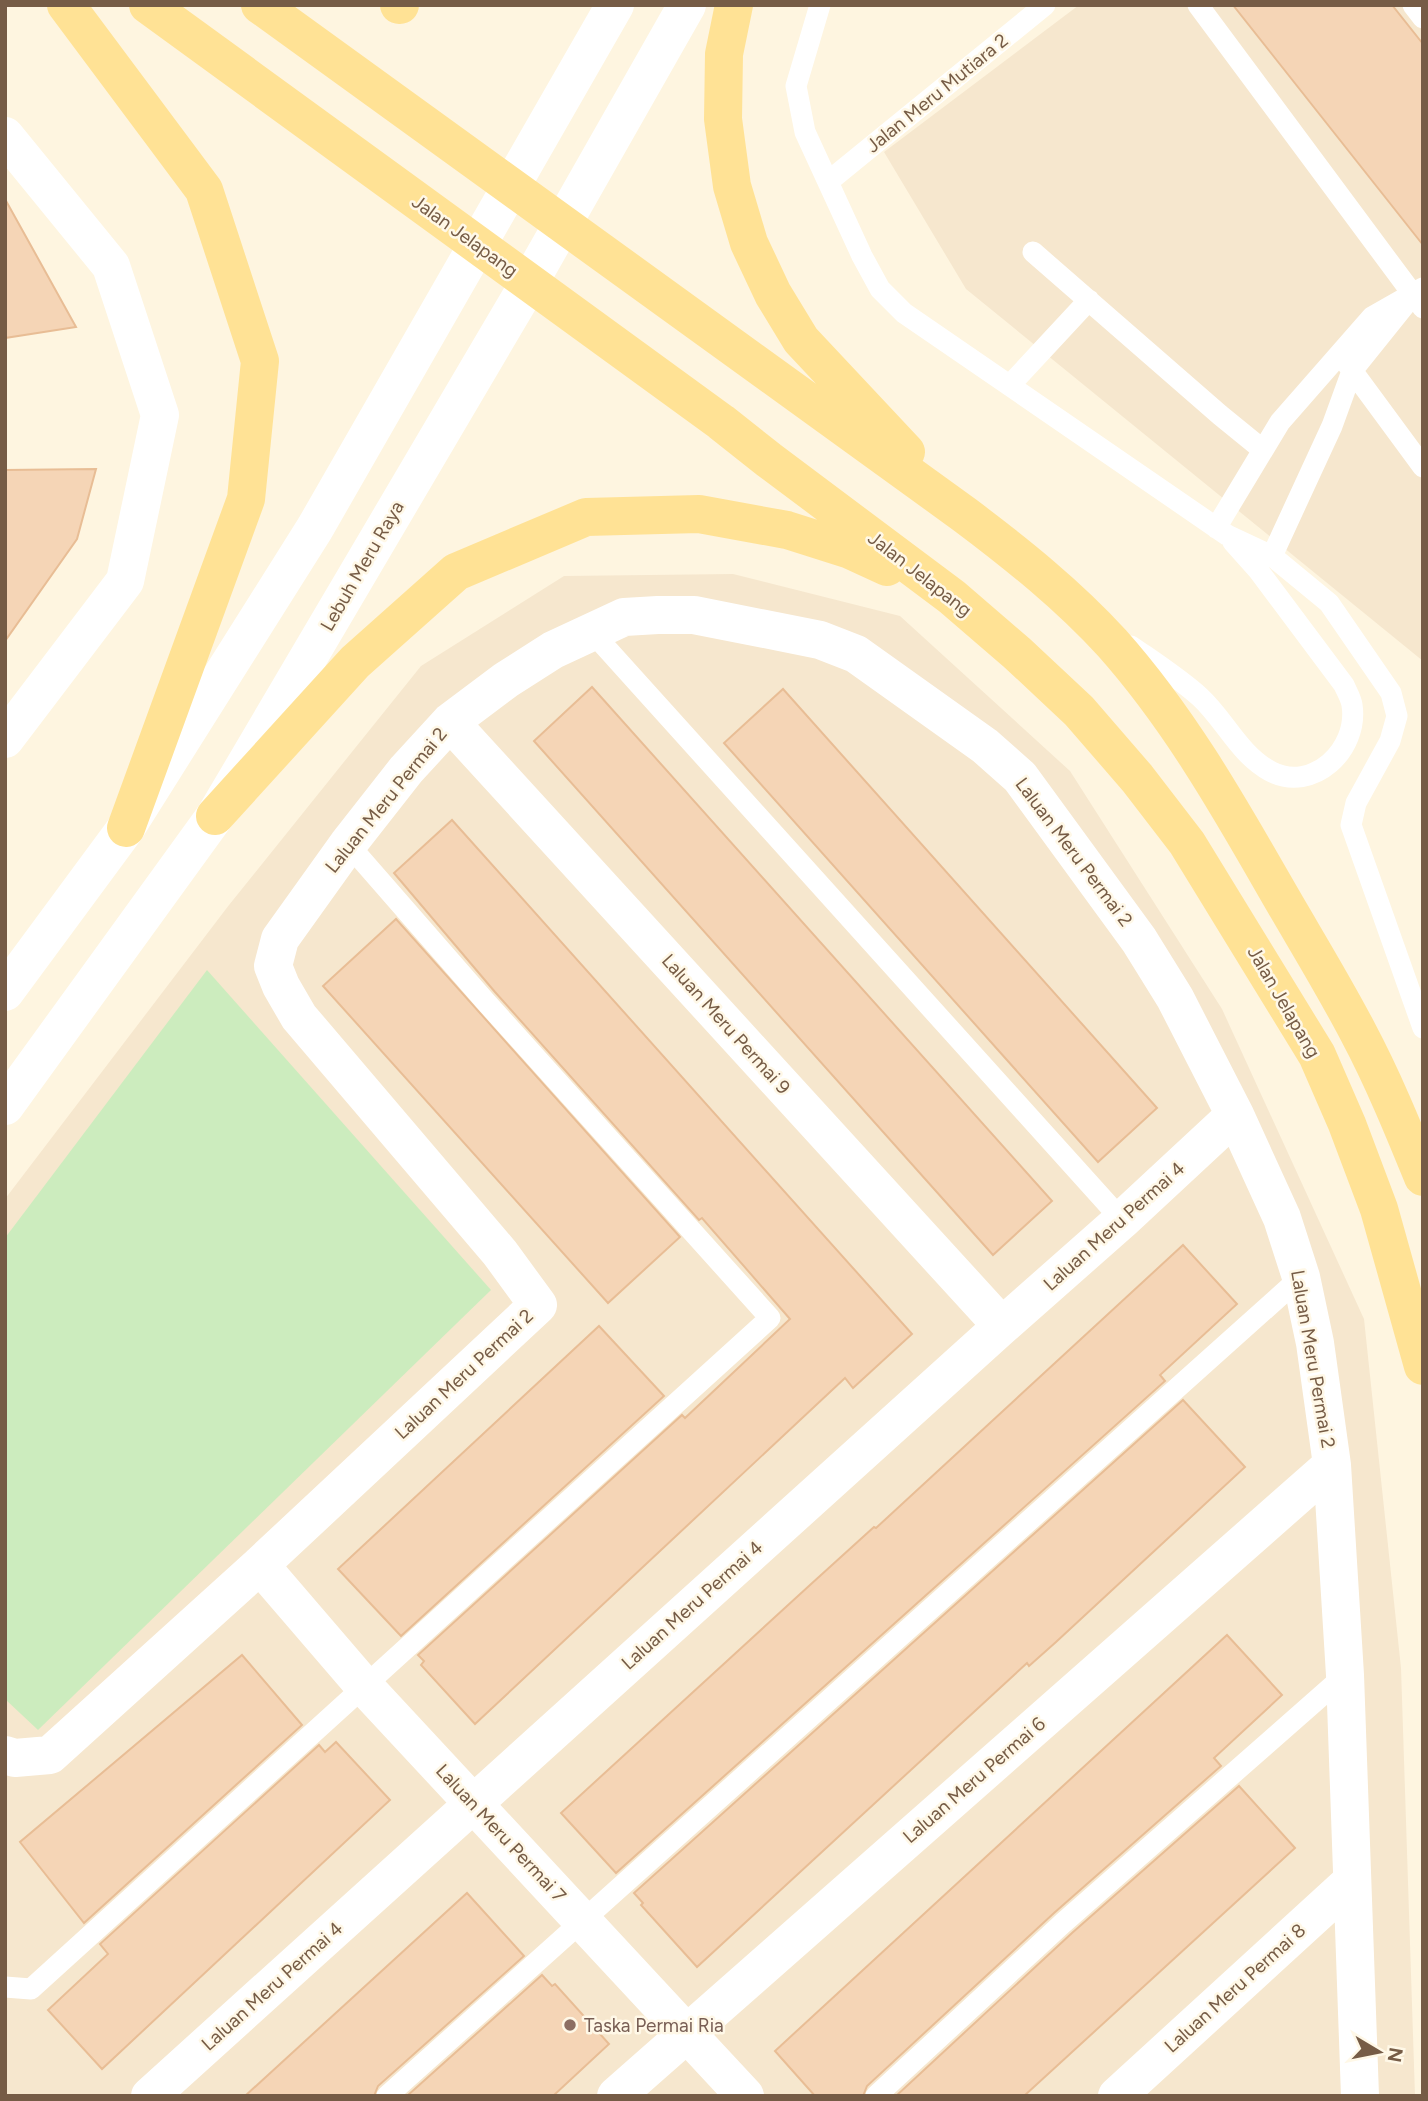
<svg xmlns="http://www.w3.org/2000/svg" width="1428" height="2101" font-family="Figtree,sans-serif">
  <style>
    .residential { fill: #f6e7ce }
    .green { fill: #ccecbe }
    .building { fill: #f5d5b6; stroke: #e8bd95; stroke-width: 2 }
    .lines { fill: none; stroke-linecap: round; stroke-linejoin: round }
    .lane { stroke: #fff; stroke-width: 21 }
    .street { stroke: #fff; stroke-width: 38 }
    .secondary { stroke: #fff; stroke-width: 38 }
    .primary { stroke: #ffe295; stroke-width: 38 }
    .education-dot { fill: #8d6e63; stroke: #fff8e7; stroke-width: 2.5 }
    .labels { text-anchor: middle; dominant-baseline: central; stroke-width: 5; stroke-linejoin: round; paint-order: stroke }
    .street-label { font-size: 19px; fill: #765c46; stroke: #fff8e7 }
    .education-label { font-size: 19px; fill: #785e54; stroke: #fff8e7; text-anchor: start }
  </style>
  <rect width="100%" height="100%" fill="#fef5e0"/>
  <!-- residential -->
  <path class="residential" d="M 1079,5 L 1423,5 L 1423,661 L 966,289 L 884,152 Z
    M 733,574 L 900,616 L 1070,771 L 1222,1009 L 1364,1319 L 1401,1668 L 1415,2096 L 5,2096 L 5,1199 L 229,905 L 421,666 L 564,576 Z"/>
  <!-- green -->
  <path class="green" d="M 207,970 L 491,1290 L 38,1730 L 5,1699 L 5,1238 Z"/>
  <!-- building -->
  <path class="building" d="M 1233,5 L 1392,5 L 1423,44 L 1423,245 Z
    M 5,199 L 35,253 L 76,327 L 5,338 Z
    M 96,469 L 77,539 L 5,641 L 5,470 Z
    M 592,687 L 1052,1201 L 993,1255 L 534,741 Z
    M 783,689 L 1157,1108 L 1098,1162 L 724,743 Z
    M 452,820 L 912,1334 L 853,1388 L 845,1378 L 475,1724 L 421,1665 L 424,1661 L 418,1655 L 682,1415 L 685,1418 L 790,1319 L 702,1218 L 699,1220 L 495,992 L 394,873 Z
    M 396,919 L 680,1237 L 608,1303 L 323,986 Z
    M 1183,1245 L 1237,1304 L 1160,1375 L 1165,1381 L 616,1873 L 561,1813 L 810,1585 L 874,1527 L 876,1528 Z
    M 599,1326 L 664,1396 L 401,1636 L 338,1569 Z
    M 1183,1400 L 1245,1467 L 1056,1642 L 1029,1666 L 1027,1663 L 697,1967 L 641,1905 L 643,1903 L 634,1893 Z
    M 1227,1635 L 1282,1695 L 1214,1758 L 1221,1766 L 1054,1913 L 867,2086 L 863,2096 L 815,2096 L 775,2051 Z
    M 242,1655 L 302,1725 L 84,1923 L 20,1842 Z
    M 336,1742 L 390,1800 L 102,2069 L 48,2010 L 108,1954 L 100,1944 L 319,1745 L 325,1752 Z
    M 1239,1786 L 1295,1848 L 1024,2096 L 896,2096 L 1072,1933 Z
    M 467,1893 L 524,1956 L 378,2086 L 374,2096 L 245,2096 Z
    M 542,1975 L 552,1986 L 555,1984 L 609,2044 L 553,2096 L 407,2096 Z"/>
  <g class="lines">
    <!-- lane -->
    <path class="lane" d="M 820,5 L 796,86 L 805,132 L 862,256 L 880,289 L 904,313 L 1227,535 L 1272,556 L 1329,603 L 1391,693 L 1397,716 L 1390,741 L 1356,803 L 1351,825 L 1423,1028
      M 1198,5 L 1423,308
      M 1413,5 L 1423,18
      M 829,181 L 1045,5
      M 1033,252 L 1220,415 L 1263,450
      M 1345,361 L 1423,467
      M 1010,385 L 1089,300
      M 1216,528 L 1280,422 L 1372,317 L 1423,288
      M 1272,556 L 1332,426 L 1352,371 L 1405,305
      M 591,631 L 1122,1220
      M 1131,646 C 1154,662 1179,678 1200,697 C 1225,720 1239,754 1270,771 C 1313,794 1359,749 1352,705 C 1351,698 1347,692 1344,685 L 1258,570 L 1233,542
      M 5,1987 L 31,1989 L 770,1318 L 485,1001 L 348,844
      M 387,2096 L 1301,1277
      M 876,2096 L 1063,1923 L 1345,1675"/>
    <!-- street -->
    <path class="street" d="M 5,136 L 111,266 L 160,415 L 125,581 L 5,739
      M 450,722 L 1002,1326
      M 260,1565 L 363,1685 L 745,2096
      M 5,1755 L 15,1758 L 50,1755 L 260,1565 L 538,1305 L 500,1253 L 299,1017 L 281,986 L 273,966 L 280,939 L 348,844 L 406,770 L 450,722 L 506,680 L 553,650 L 624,617 L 658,615 L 694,615 L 820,640 L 856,654 L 985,746 L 1020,777 L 1139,940 L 1175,998 L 1235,1115 L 1282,1218 L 1301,1277 L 1315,1343 L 1332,1465 L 1345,1675 L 1360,2096
      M 150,2096 L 1002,1326 L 1122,1220 L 1235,1115
      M 616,2096 L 1332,1465
      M 1117,2096 L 1352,1881"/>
    <!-- secondary -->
    <path class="secondary" d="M 5,992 L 126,828 L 315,528 L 615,5
      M 5,1106 L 215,816 L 529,283 L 687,5"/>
    <!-- primary -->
    <path class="primary" d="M 66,5 L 204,190 L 260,361 L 246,499 L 126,828
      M 148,5 L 721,422 L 769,460 L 952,597 L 1017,653 L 1079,711 L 1137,778 L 1187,843 L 1317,1055 L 1347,1124 L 1379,1209 L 1423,1366
      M 260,5 L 965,515 C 1017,554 1068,595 1112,643 C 1177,716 1226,801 1274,885 C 1302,934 1332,982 1358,1032 C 1383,1079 1403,1128 1423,1177
      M 399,5 L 400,5
      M 734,5 L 724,54 L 723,119 L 732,186 L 749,243 L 773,294 L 801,340 L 906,452
      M 215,816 L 355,662 L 456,572 L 586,517 L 699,514 L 787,530 L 850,550 L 887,567"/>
  </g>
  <!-- markers -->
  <circle class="education-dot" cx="570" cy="2025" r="7"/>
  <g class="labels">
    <!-- street labels -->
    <g class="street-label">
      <text transform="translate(937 93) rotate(-39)">Jalan Meru Mutiara 2</text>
      <text transform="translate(465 236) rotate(36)">Jalan Jelapang</text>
      <text transform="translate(362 566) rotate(-60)">Lebuh Meru Raya</text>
      <text transform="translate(920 574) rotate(38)">Jalan Jelapang</text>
      <text transform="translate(386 800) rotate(-51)">Laluan Meru Permai 2</text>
      <text transform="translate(1074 852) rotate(53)">Laluan Meru Permai 2</text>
      <text transform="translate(1284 1002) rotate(60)">Jalan Jelapang</text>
      <text transform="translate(726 1024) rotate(48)">Laluan Meru Permai 9</text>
      <text transform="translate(1114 1226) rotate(-42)">Laluan Meru Permai 4</text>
      <text transform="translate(1313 1359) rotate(80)">Laluan Meru Permai 2</text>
      <text transform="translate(464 1374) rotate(-43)">Laluan Meru Permai 2</text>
      <text transform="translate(692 1605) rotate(-42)">Laluan Meru Permai 4</text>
      <text transform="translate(974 1780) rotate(-41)">Laluan Meru Permai 6</text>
      <text transform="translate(501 1833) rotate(47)">Laluan Meru Permai 7</text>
      <text transform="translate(272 1986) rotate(-42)">Laluan Meru Permai 4</text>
      <text transform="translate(1235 1988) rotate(-42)">Laluan Meru Permai 8</text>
    </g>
    <!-- education labels -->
    <g class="education-label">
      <text x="584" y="2025">Taska Permai Ria</text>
    </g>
  </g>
  <!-- border -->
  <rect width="1428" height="2101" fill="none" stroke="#765c46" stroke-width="14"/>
  <!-- north arrow -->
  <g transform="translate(1379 2052) rotate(100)" stroke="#fff8e7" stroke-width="5" paint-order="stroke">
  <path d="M0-5L12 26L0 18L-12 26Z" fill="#765c46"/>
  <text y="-10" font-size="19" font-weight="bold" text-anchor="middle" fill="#765c46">N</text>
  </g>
</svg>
